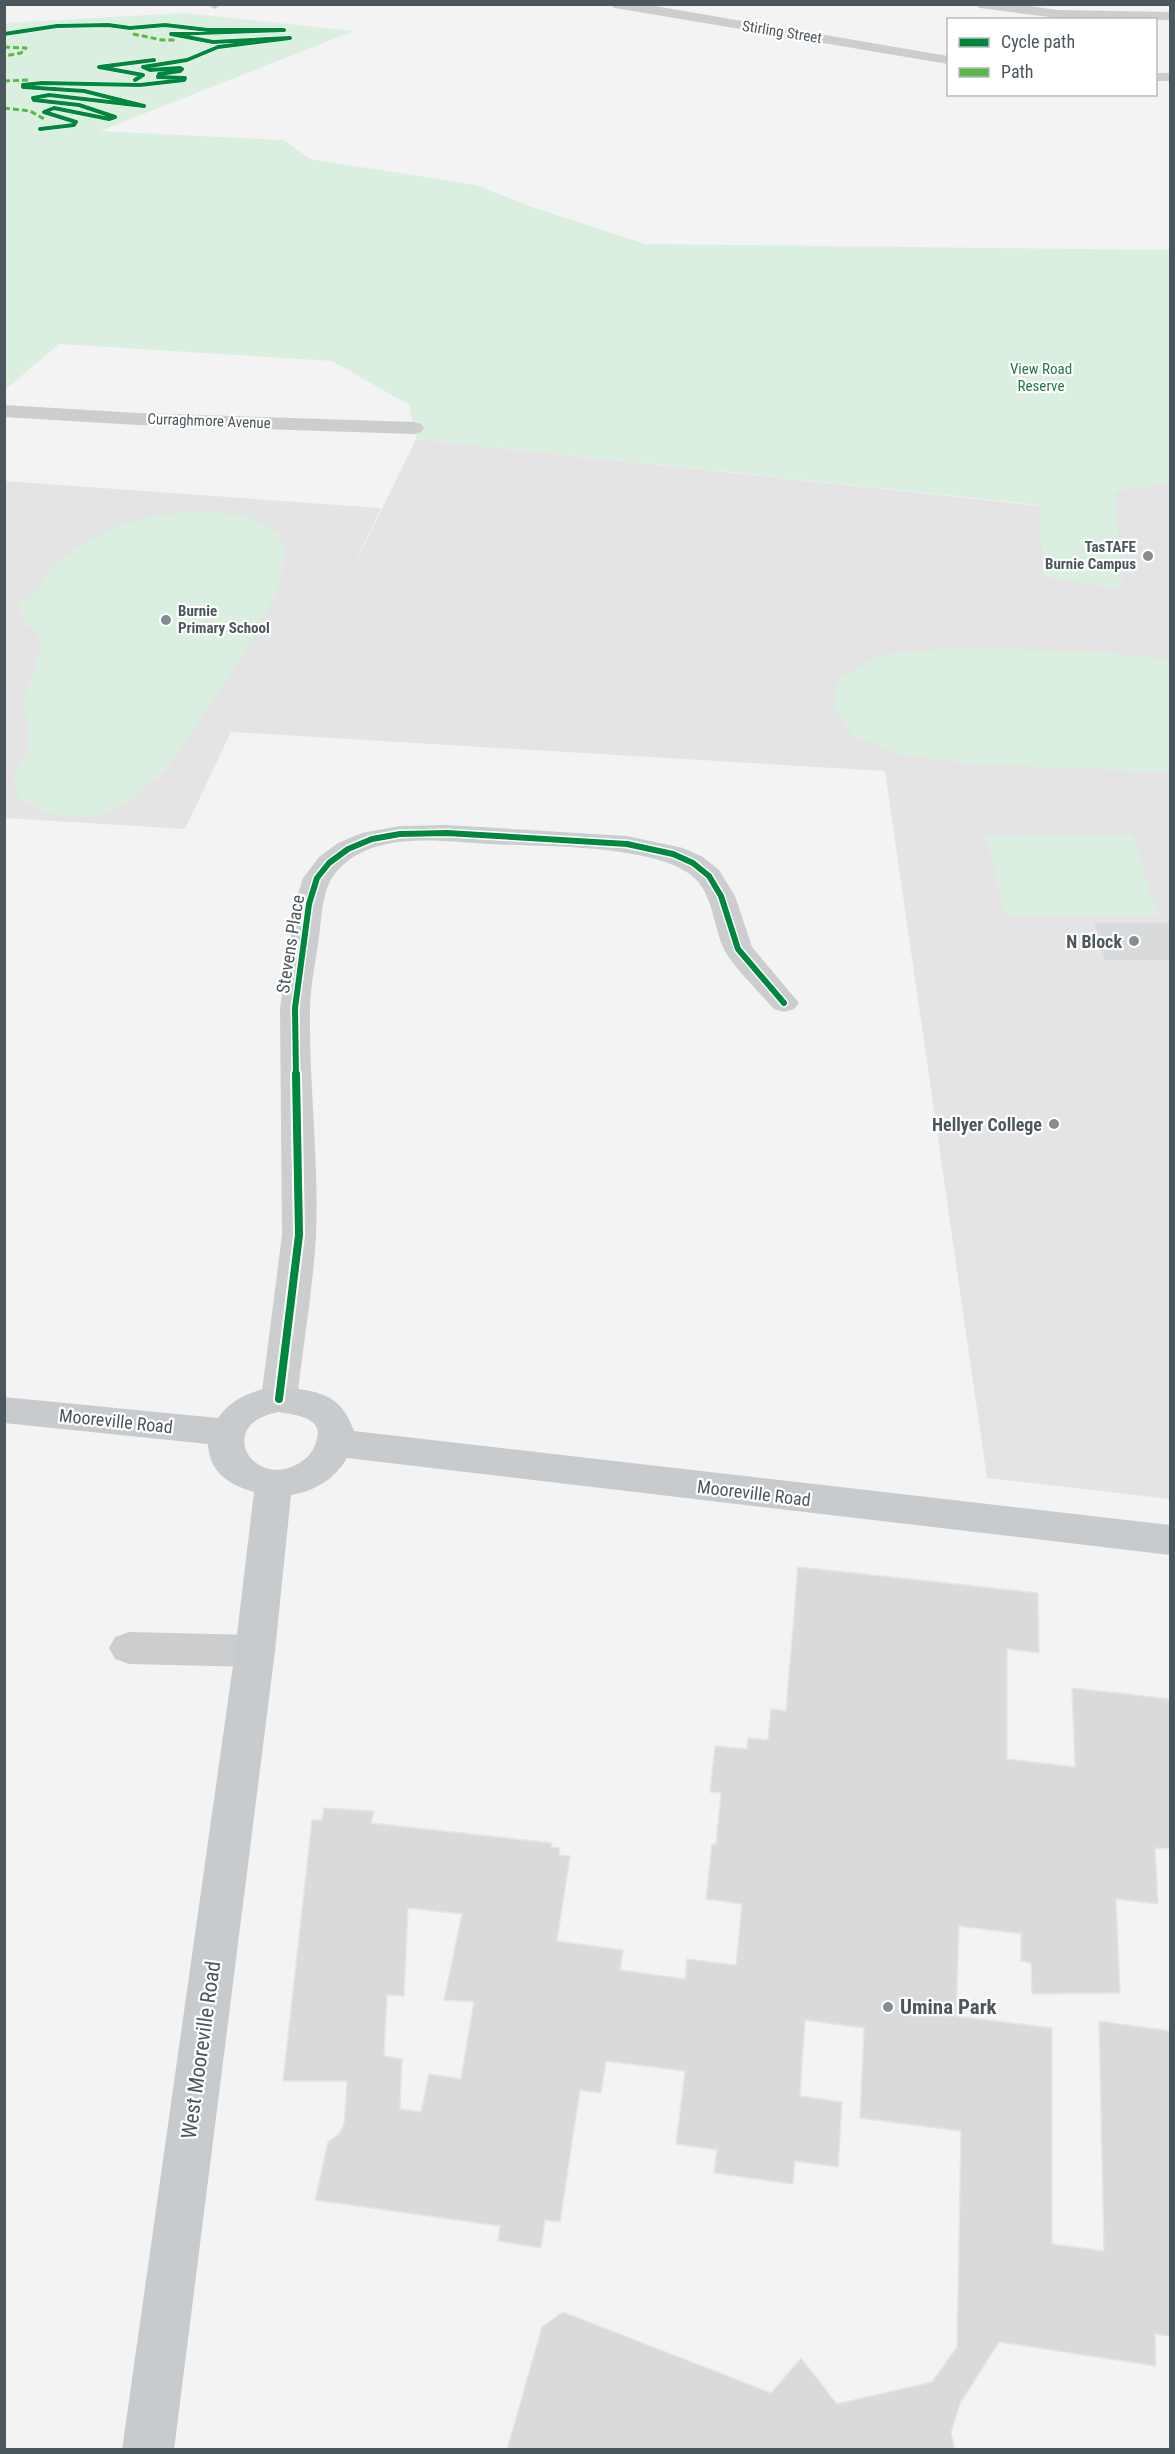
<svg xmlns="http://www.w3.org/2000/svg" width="1175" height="2454" font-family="'Roboto Condensed',sans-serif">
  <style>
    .education { fill: #e5e4e4 }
    .green { fill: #dbefe1 }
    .building { fill: #d9dadc; stroke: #e5e5e5; stroke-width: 1.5; fill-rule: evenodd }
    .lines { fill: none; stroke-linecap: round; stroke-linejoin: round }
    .minor { fill: #cbcdce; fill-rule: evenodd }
    .major { fill: #c8cbce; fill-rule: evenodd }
    .quiet { stroke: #58b947; stroke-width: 3; stroke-dasharray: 6 3; stroke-linecap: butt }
    .cycleway-far2-casing { stroke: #fff; stroke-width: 5 }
    .cycleway-far1-casing { stroke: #fff; stroke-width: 9 }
    .cycleway-casing { stroke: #fff; stroke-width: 12 }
    .cycleway-far2 { stroke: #00873e; stroke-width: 4 }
    .cycleway-far1 { stroke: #00873e; stroke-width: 6 }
    .cycleway { stroke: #00873e; stroke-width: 8 }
    .poi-dot { fill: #868d92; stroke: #fff; stroke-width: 2 }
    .labels { text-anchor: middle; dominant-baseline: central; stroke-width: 4.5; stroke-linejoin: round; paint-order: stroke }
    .far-street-label { font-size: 15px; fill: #4c565d; stroke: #fff }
    .far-park-label { font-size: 15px; fill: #23784a; stroke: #fff }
    .far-poi-label { font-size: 15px; font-weight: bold; fill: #4c565d; stroke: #fff; text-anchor: end }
    .poi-label { font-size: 18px; font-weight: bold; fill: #4c565d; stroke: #fff; text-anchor: end }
    .street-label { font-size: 18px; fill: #4c565d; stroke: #fff }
    .near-poi-label { font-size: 21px; font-weight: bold; fill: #4c565d; stroke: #fff; text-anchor: start }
    .near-street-label { font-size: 21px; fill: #4c565d; stroke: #fff }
  </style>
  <rect width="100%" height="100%" fill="#f3f3f3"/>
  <!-- education -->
  <path class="education" d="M 416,439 L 1079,510 L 1100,493 L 1170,483 L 1170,1499 L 987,1478 L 885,771 L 231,732 L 185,829 L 5,818 L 4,481 L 381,508 L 342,591 Z"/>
  <!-- green -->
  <path class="green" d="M 185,13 L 354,31 L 100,131 L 284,140 L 310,159 L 476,185 L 532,207 L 645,244 L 1170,250 L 1170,483 L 1115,491 L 1122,589 L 1044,577 L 1039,505 L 416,439 L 409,405 L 332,361 L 59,344 L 5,390 L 5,23 Z
    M 205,511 L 246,516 L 278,534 L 285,552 L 278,589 L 250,643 L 167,769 L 129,801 L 93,818 L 46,813 L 18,797 L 13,779 L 29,749 L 29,730 L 23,704 L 40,652 L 39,634 L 24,623 L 19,604 C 25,600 33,596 37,591 C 44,582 48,571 56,564 C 101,526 147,513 205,511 Z
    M 949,648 L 1086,651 L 1170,659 L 1170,772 L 973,764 L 902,755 L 853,736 L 833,707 L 840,678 L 881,655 Z
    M 1132,835 L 1158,916 L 1005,916 L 986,836 Z"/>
  <!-- building -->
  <path class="building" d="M 1093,922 L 1170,922 L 1170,961 L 1104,961 Z
    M 798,1567 L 1038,1593 L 1039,1653 L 1007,1649 L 1007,1759 L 1075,1767 L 1072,1688 L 1170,1699 L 1170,1849 L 1155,1848 L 1158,1904 L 1116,1899 L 1120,1993 L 1032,1994 L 1031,1963 L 1021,1961 L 1021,1934 L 959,1926 L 956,2016 L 1052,2028 L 1052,2244 L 1104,2251 L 1099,2021 L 1170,2031 L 1170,2336 L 1155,2334 L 1156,2366 L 999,2342 L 960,2403 L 951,2433 L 955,2450 L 507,2450 L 542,2327 L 563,2312 L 771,2393 L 801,2358 L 837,2404 L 932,2382 L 957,2347 L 961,2131 L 860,2118 L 864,2028 L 805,2020 L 800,2096 L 842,2102 L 838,2167 L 795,2161 L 793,2184 L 714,2173 L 717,2150 L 676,2144 L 685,2071 L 606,2061 L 601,2093 L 580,2090 L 560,2222 L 545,2220 L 541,2248 L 498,2241 L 500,2226 L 315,2200 L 328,2142 L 339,2134 L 344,2124 L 347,2081 L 283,2081 L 312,1820 L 322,1820 L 324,1808 L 374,1811 L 371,1823 L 552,1843 L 551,1847 L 560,1848 L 559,1855 L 570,1856 L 557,1941 L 623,1950 L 620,1970 L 685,1979 L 687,1959 L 736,1965 L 742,1904 L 706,1899 L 712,1844 L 716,1844 L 721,1793 L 710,1792 L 715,1746 L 747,1749 L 748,1738 L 768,1740 L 771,1709 L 786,1711 ZM 408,1908 L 462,1914 L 444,2000 L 474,2002 L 461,2079 L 429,2074 L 421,2112 L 400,2109 L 402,2059 L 384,2056 L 387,1995 L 404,1996 Z"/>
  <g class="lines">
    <!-- minor -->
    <path class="minor" d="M 222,4 L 215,9 L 208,5 L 208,4 Z
      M 608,4 L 643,4 L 948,56 L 948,64 L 615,8 Z
      M 973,4 L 1016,4 L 1057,10 L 1170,12 L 1170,20 L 1057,18 L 980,8 Z
      M 1156,73 L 1170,73 L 1170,81 L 1156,81 Z
      M 4,405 L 138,413 L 414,422 L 421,424 L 424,428 L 421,432 L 414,434 L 138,425 L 4,417 Z
      M 447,825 L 627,836 L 683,848 L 703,857 L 719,870 L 735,896 L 752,947 L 799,1003 L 794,1009 L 784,1012 L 774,1009 C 760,993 731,965 723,947 C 714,926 713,901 699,883 C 669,843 538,847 489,844 C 440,841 373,830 337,871 C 322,888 322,915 319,937 C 316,961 310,986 310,1011 C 309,1085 319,1160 316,1235 C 313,1289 303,1345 297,1399 L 292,1408 L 279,1412 L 266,1408 L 261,1399 L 282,1235 L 280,1008 L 295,904 L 303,878 L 319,857 L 338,843 L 362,833 L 400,826 Z
      M 129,1632 L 255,1635 L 269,1640 L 275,1651 L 269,1662 L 255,1667 L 129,1664 L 115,1659 L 109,1648 L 115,1637 Z"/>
    <!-- major -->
    <path class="major" d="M 279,1386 C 317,1392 340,1391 354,1431 L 1170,1525 L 1170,1555 L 347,1458 C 335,1479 315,1491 291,1495 L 275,1651 L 174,2450 L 122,2450 L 235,1651 L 254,1492 C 229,1485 209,1472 208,1444 L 4,1423 L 4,1397 L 218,1418 C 233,1397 254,1390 279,1386 ZM 279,1412 C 295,1415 323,1417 317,1439 C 315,1447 311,1454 305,1459 C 257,1497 210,1424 279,1412 Z"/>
    <!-- quiet -->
    <path class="quiet" d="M 133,34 L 162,40 L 177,40
      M 4,47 L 26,48 L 21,53 L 4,56
      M 4,81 L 28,80
      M 4,108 L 30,111 L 46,120"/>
    <defs>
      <path id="cycleway-far2" d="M 4,34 L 57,26 L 108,25 L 130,28 L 165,25 L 208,30 L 284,30 L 171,34 L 213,42 L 290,38 L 218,47 L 187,60 L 143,67 L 150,70 L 180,68 L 182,69 L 180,71 L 159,74 L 158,77 L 185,78 L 184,80 L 140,85 L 42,83 L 23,85 L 23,87 L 84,91 L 144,106 L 49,95 L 33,98 L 34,100 L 79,105 L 115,117 L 109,119 L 54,108 L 44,112 L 76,122 L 74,125 L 40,129
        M 135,80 L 143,75 L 99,67 L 154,60"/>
      <path id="cycleway-far1" d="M 296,1076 L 295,1008 L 309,904 L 317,878 L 329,863 L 348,849 L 372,839 L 400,834 L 447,833 L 627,844 L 673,854 L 693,863 L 709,876 L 721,896 L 738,949 L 784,1003"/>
      <path id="cycleway" d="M 279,1399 L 299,1235 L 296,1074"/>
    </defs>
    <!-- cycleway-far2 casing -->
    <use href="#cycleway-far2" class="cycleway-far2-casing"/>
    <!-- cycleway-far1 casing -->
    <use href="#cycleway-far1" class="cycleway-far1-casing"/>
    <!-- cycleway casing -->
    <use href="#cycleway" class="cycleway-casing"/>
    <!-- cycleway-far2 -->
    <use href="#cycleway-far2" class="cycleway-far2"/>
    <!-- cycleway-far1 -->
    <use href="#cycleway-far1" class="cycleway-far1"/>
    <!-- cycleway -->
    <use href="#cycleway" class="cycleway"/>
  </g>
  <!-- markers -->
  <g class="poi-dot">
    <circle cx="1148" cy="556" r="6"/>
    <circle cx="166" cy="620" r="6"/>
    <circle cx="1134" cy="941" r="6"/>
    <circle cx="1054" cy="1124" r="6"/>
    <circle cx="888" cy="2007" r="6"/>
  </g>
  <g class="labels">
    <!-- far-street labels -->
    <g class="far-street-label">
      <text transform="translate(782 32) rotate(9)">Stirling Street</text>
      <text transform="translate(209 421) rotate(2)">Curraghmore Avenue</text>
    </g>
    <!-- far-park labels -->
    <g class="far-park-label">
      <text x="1041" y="369">View Road<tspan x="1041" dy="17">Reserve</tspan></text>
    </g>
    <!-- far-poi labels -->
    <g class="far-poi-label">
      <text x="1136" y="547">TasTAFE<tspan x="1136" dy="17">Burnie Campus</tspan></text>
      <text x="178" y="611" text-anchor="start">Burnie<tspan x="178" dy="17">Primary School</tspan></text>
    </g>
    <!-- poi labels -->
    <g class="poi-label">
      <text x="1122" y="941">N Block</text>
      <text x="1042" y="1124">Hellyer College</text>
    </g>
    <!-- street labels -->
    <g class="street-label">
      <text transform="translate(290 944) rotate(-81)">Stevens Place</text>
      <text transform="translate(116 1421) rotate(6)">Mooreville Road</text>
      <text transform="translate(754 1493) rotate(7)">Mooreville Road</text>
    </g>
    <!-- near-poi labels -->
    <g class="near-poi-label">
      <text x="900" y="2007">Umina Park</text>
    </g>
    <!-- near-street labels -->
    <g class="near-street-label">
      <text transform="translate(201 2050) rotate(-82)">West Mooreville Road</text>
    </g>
  </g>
  <!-- border -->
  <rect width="1175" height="2454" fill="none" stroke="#4c565d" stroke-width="12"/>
  <!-- legend -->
  <rect x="947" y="18" width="210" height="78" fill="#ffffff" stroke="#b7bbbe" stroke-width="1.5"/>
  <rect x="959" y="38" width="30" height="9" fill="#00873e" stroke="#b7bbbe" stroke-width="1.5"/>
  <text x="1001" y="48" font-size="18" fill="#4c565d">Cycle path</text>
  <rect x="959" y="68" width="30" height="9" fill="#58b947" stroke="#b7bbbe" stroke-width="1.5"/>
  <text x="1001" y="78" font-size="18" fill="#4c565d">Path</text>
</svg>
